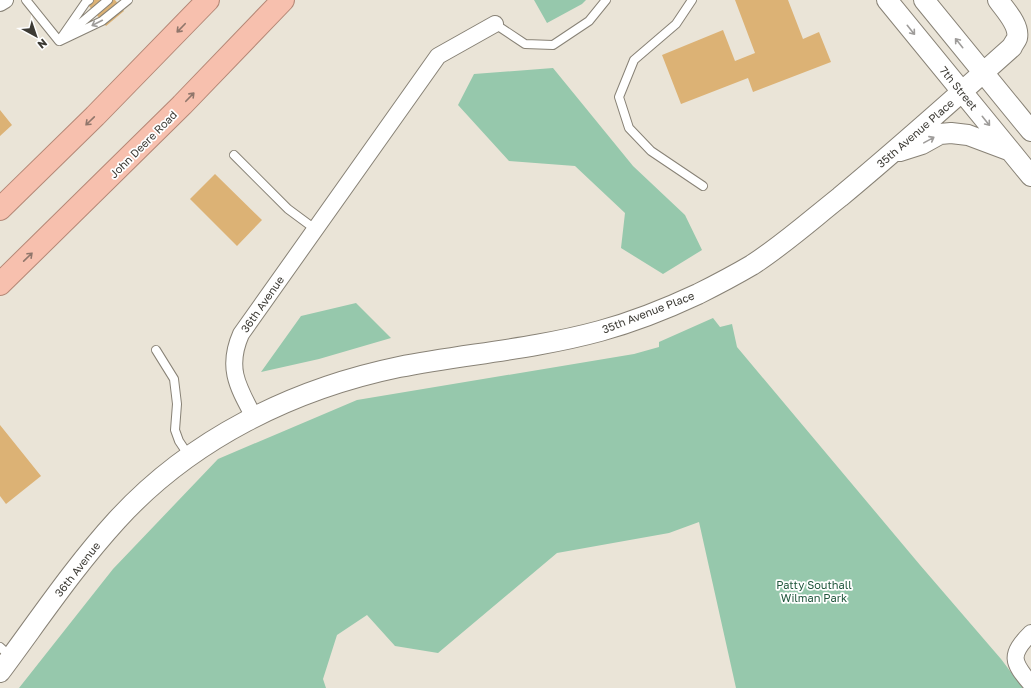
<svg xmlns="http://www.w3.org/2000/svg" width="1031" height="688" font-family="'Golos Text',sans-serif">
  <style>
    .green { fill: #96c8ac }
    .building { fill: #dcb275 }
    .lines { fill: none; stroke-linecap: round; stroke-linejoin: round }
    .service-casing { stroke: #888276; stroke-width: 10 }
    .minor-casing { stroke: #888276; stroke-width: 18 }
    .tertiary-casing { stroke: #888276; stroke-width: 22 }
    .trunk-casing { stroke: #b48776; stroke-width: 24 }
    .service { stroke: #fff; stroke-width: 8 }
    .minor { stroke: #fff; stroke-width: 16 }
    .tertiary { stroke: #fff; stroke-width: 20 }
    .trunk { stroke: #f7c0ae; stroke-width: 22 }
    .oneway { stroke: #9e9c9a }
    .oneway2 { stroke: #90766b }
    .labels { text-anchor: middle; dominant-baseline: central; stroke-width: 3.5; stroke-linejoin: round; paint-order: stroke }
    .street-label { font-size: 11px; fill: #3c3a34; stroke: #fff }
    .park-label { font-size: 11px; fill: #21573d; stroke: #fff }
  </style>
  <rect width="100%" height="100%" fill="#eae4d7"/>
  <!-- green -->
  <path class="green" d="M 534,0 L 586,0 L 582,4 L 547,23 Z
    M 553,68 L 633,166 L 685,215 L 702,250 L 663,274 L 621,248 L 625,213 L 575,166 L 509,161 L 458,105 L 474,74 Z
    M 356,303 L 391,338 L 319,359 L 261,372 L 301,316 Z
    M 713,318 L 720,327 L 732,324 L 737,347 L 920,565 L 1001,659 L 1023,688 L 736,688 L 699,522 L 669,533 L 557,553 L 438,653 L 395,646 L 367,615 L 337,635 L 323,679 L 326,688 L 19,688 L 113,569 L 218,459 L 357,400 L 634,354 L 659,347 L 659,342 Z"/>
  <!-- building -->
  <path class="building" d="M 84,0 L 115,0 L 124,11 L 106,26 Z
    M 735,0 L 788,0 L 803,39 L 819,32 L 831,62 L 753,92 L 748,78 L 681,104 L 662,55 L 723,30 L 735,61 L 755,53 Z
    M 0,110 L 12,125 L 0,136 Z
    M 215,174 L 262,220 L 237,246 L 190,199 Z
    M 0,425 L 41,476 L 6,504 L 0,496 Z"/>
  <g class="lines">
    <defs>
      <path id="service" d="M 26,0 L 59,41 L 86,2 L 89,0
        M 692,0 L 676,24 L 634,60 L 619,97 L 629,128 L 651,151 L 703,186
        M 495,24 L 525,44 L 553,45 L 589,21 L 606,0
        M 68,34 L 108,0
        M 60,41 L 102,21 L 128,0
        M 234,155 L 288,209 L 315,229
        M 156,350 L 174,379 L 177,404 L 175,430 L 179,441 L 189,456
        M 0,647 L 11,657"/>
      <path id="minor" d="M 0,3 L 5,0
        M 254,417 C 238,387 226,368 241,334 L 438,56 L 495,24
        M 1031,633 C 1009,655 1012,662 1031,684"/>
      <path id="tertiary" d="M 887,0 L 1031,176
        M 924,0 L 1031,131
        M 900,151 L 922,144 L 940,134 L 951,133 L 968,135 L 1008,150
        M 0,672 C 38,621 74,567 117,520 C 191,439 293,389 399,367 C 466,354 534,349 600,331 C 633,322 666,309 698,294 C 716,285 735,275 752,265 C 783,245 811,220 840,197 C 899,148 955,98 1012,47 C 1013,44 1016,41 1017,38 C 1020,25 1005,10 998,0"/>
      <path id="trunk" d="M 0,209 L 95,116 L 208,0
        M 0,284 L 182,105 L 283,0"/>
    </defs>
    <!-- service casing -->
    <use href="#service" class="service-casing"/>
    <!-- minor casing -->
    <use href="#minor" class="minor-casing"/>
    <!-- tertiary casing -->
    <use href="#tertiary" class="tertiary-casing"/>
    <!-- trunk casing -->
    <use href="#trunk" class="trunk-casing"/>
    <!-- service -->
    <use href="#service" class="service"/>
    <!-- minor -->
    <use href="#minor" class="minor"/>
    <!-- tertiary -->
    <use href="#tertiary" class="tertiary"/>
    <!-- trunk -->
    <use href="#trunk" class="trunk"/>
  </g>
  <!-- one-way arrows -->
  <defs><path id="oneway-shaft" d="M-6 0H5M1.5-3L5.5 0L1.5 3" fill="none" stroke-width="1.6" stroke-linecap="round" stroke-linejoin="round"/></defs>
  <g class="oneway">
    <use href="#oneway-shaft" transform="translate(97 23) rotate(153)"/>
    <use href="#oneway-shaft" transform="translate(911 30) rotate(51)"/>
    <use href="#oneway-shaft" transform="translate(959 43) rotate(-129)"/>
    <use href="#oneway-shaft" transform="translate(986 121) rotate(51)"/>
    <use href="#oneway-shaft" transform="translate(929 140) rotate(-29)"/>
  </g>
  <g class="oneway2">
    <use href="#oneway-shaft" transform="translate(181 28) rotate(134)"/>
    <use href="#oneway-shaft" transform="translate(190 97) rotate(-46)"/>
    <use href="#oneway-shaft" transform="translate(90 121) rotate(136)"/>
    <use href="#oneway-shaft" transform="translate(28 257) rotate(-44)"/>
  </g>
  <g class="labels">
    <!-- street labels -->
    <g class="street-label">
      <text transform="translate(959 88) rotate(51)">7th Street</text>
      <text transform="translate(915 133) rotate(-41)">35th Avenue Place</text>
      <text transform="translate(143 144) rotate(-45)">John Deere Road</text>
      <text transform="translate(262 304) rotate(-55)">36th Avenue</text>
      <text transform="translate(648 312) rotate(-21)">35th Avenue Place</text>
      <text transform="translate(77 569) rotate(-52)">36th Avenue</text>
    </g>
    <!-- park labels -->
    <g class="park-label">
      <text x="814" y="584">Patty Southall<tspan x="814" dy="13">Wilman Park</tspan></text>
    </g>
  </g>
  <!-- north arrow -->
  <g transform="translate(36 36) rotate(140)" stroke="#ffffff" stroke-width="3" paint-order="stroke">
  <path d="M0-3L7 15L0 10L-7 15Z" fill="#3c3a34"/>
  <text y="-6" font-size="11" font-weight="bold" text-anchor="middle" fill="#3c3a34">N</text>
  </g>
</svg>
